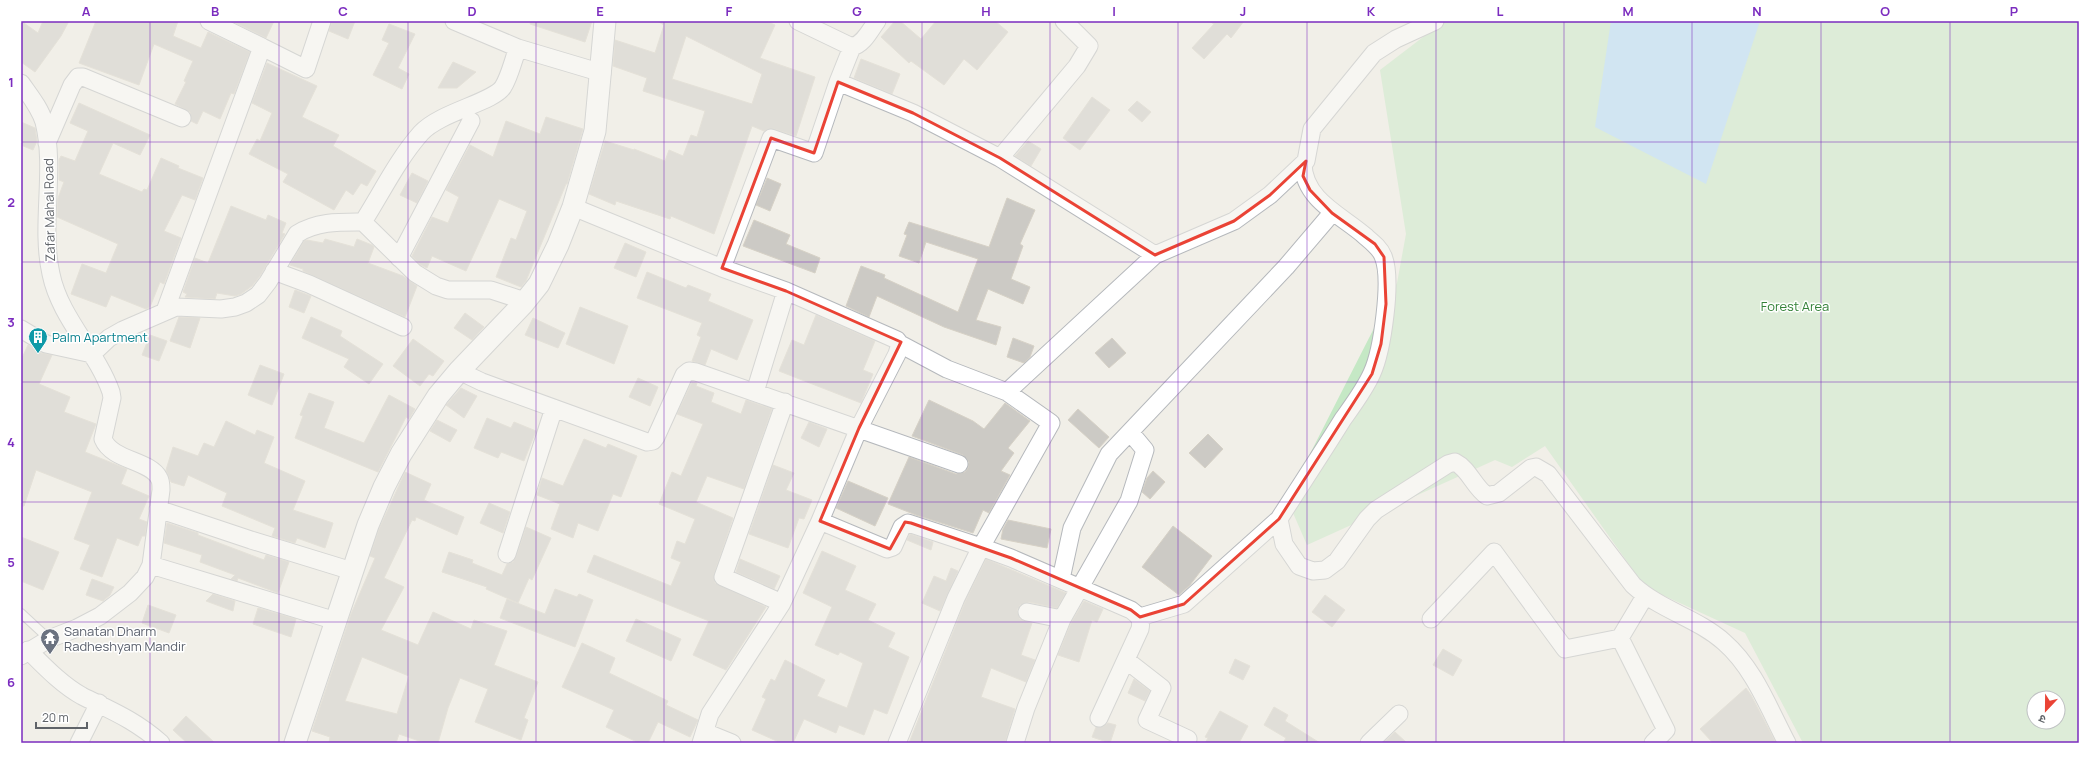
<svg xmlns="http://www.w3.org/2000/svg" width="2100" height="764" font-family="Manrope,'Noto Sans Devanagari',sans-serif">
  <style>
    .green { fill: #c5e8c5; fill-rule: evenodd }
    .water { fill: #aadaff }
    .building { fill: #cccac5; stroke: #d6d1c6; fill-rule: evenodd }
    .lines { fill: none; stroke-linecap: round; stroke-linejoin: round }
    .service-casing { stroke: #b5b8bc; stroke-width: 10 }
    .minor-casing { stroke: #b5b8bc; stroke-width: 19 }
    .tertiary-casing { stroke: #b5b8bc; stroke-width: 23 }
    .service { stroke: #fff; stroke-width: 8 }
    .minor { stroke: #fff; stroke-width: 17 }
    .tertiary { stroke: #fff; stroke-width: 21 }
    .marked { fill: none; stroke: #ea4335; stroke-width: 3; stroke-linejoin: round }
    .grid { fill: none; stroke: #7b2cbf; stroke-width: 1; stroke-opacity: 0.55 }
    .labels { text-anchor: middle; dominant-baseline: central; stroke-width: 3; stroke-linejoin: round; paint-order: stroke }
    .street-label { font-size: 13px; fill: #5f6368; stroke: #fff }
    .park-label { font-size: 13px; fill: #348238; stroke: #fff }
    .culture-label { font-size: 13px; fill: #0d838f; stroke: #fff; text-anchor: start }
    .worship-label { font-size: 13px; fill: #5b616d; stroke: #fff; text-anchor: start }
    .neatline { fill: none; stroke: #7b2cbf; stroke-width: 1.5 }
    .grid-label { font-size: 13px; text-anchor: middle; font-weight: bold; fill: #7b2cbf }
  </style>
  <rect width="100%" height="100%" fill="#f1efe8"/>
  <!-- green -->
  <path class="green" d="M 1444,21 L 2079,21 L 2079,743 L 1803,743 L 1745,633 L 1645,587 L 1545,446 L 1512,467 L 1495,460 L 1307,545 L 1287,499 L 1397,283 L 1406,234 L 1380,70 ZM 2034,698 L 2058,698 L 2058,722 L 2034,722 Z"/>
  <!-- water -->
  <path class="water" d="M 1611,21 L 1760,21 L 1706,184 L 1595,127 Z"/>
  <!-- building -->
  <path class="building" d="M 21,21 L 38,33 L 43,21 L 69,21 L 61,36 L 35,72 L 21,62 Z
    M 96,21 L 178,21 L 173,36 L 201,48 L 208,32 L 250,52 L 234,94 L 231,93 L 220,119 L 203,111 L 197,124 L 191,121 L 190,112 L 175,104 L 186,82 L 184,81 L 193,61 L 154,44 L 139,85 L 79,63 Z
    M 232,21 L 274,21 L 266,38 Z
    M 332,21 L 355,21 L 348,39 L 329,31 Z
    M 531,21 L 592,21 L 585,42 L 530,24 Z
    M 657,21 L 766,21 L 775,25 L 760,58 L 815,77 L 796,136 L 774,129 L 764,131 L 752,126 L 714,234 L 671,216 L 670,219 L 616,201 L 615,205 L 589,194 L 605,141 L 634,150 L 634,149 L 665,161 L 669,150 L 683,156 L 691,135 L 697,137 L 705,111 L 643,91 L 647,78 L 613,66 L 615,40 L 655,53 L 664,25 ZM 686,36 L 762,74 L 752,104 L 672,79 Z
    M 895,21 L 900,21 L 921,39 L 936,21 L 995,21 L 1008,32 L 977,70 L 964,59 L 944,85 L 911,61 L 909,63 L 881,37 Z
    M 1209,21 L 1244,21 L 1231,38 L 1227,34 L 1204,59 L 1192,48 L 1214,24 Z
    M 389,24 L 415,34 L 398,68 L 409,74 L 402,89 L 373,75 L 389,43 L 382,40 Z
    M 861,59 L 900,74 L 892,94 L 854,78 Z
    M 453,62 L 476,72 L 457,88 L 438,88 Z
    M 267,63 L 317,86 L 302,117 L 339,135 L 333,146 L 376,171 L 367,186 L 361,183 L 353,195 L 346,190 L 334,210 L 283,182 L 288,174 L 249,154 L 257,139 L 260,141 L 272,113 L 252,103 Z
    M 1092,97 L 1110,110 L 1080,150 L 1063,138 Z
    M 1137,101 L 1151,112 L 1142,122 L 1128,110 Z
    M 79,103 L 150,135 L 140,155 L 113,143 L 99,174 L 142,192 L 144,189 L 147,190 L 161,158 L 179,166 L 178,168 L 203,178 L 195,200 L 182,195 L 164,231 L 181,238 L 164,284 L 160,282 L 150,307 L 146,309 L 111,295 L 106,307 L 71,294 L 82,264 L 106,273 L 118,244 L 57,217 L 58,198 L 64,182 L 59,180 L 59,160 L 61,156 L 75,161 L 88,131 L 70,123 Z
    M 546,117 L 583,129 L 567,184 L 566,184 L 526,281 L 521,287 L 496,277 L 511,238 L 516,240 L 527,211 L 499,199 L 466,271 L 432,256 L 427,268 L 421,265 L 412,256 L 432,217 L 448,223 L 459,197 L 446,190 L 470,145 L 493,157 L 506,121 L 540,134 Z
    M 21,122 L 35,128 L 37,141 L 33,150 L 21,145 Z
    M 1028,141 L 1041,149 L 1031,166 L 1015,156 Z
    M 412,173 L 428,181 L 417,203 L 400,195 Z
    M 767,178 L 781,184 L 770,211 L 756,205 Z
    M 1007,198 L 1035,210 L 1020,244 L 1023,246 L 1011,279 L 1030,287 L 1023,304 L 988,289 L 976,320 L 1001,327 L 996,345 L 944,327 L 877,296 L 869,317 L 846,306 L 861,266 L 885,275 L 884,278 L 958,312 L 978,259 L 926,242 L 919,263 L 899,256 L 907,235 L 904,234 L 909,222 L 989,247 Z
    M 231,206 L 266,220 L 268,215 L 286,223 L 282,233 L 285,234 L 260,276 L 252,286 L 241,294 L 235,296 L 217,293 L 215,299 L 185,297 L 187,294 L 183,292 L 195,258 L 208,263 Z
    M 754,220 L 790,235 L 786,244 L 820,258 L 815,273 L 743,246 Z
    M 325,239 L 354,247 L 357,239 L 372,245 L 374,247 L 368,263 L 403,276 L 417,286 L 405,317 L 303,271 L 303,269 L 290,265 L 304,241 L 307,240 L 323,243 Z
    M 625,243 L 646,252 L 636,277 L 614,268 Z
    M 647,272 L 686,288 L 688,285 L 711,294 L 708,301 L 753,320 L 737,360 L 711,349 L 705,365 L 692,361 L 701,337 L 697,335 L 702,323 L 637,298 Z
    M 295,290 L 311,296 L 304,313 L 289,307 Z
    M 580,307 L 628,326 L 614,364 L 566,344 Z
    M 465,313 L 484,327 L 472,340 L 454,328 Z
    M 816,315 L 875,341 L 863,370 L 873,374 L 861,403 L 779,371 L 792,340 L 804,345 Z
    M 179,317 L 200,318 L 190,348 L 170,341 Z
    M 311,317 L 342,331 L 340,336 L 383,364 L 369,384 L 344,367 L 349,359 L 302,338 Z
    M 533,318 L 565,333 L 558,348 L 525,335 Z
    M 150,335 L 167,341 L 159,361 L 142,355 Z
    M 1013,338 L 1034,346 L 1030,357 L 1024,363 L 1007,357 Z
    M 1112,338 L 1126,353 L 1109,368 L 1095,353 Z
    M 413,339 L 444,361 L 433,376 L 429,374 L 420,386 L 393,366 Z
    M 28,345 L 41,353 L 52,355 L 39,384 L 70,397 L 64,412 L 96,424 L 85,452 L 127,469 L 121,484 L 149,496 L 139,519 L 147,522 L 145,536 L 142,536 L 138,546 L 117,538 L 102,577 L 80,569 L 90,545 L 74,539 L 92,492 L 36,470 L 24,506 L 21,506 L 21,360 Z
    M 260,365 L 284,374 L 272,405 L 248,395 Z
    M 638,378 L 658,387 L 650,406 L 629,397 Z
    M 692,382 L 697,383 L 696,386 L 714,393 L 711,402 L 741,414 L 746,400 L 772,409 L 744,489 L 707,476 L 696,502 L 733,518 L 714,574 L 715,583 L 766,607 L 726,670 L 693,655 L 709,621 L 587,572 L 594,555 L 671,586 L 681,562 L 671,558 L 677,541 L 685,544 L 695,519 L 659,504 L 672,472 L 681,476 L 703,424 L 677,414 Z
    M 461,388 L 477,396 L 464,418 L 446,405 Z
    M 309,393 L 334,402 L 324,428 L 364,443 L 389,395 L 415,409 L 409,419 L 406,417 L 378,472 L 295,438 L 303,416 L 300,415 Z
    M 929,400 L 973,421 L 984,429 L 1005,403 L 1030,421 L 1008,448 L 1014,453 L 1001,471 L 1010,475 L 989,513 L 983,510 L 973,533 L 916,515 L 888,504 L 909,457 L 956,474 L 965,472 L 968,468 L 969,462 L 963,455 L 912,436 Z
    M 1078,409 L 1109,437 L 1099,448 L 1068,420 Z
    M 487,418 L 511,428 L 514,422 L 536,431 L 524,461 L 501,452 L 498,458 L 474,448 Z
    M 437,420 L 457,430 L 450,442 L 430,431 Z
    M 226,421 L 255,435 L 257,430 L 274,437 L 264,463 L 305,481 L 293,510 L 333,523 L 325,548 L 297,538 L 295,543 L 272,536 L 275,528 L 222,506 L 227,493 L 188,475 L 184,486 L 171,482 L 166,470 L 173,447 L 198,456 L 204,443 L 214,447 Z
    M 809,422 L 827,429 L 819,447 L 801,438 Z
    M 1208,434 L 1223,449 L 1205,468 L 1189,453 Z
    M 584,439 L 606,448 L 608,444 L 637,456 L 621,497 L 613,494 L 598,531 L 578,523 L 573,538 L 551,529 L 560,504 L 537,495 L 542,478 L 563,486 Z
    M 773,465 L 794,473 L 786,490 L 812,500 L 804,519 L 799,518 L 788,548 L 749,534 Z
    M 1153,471 L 1165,482 L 1150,499 L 1142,492 L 1147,478 Z
    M 405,472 L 431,484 L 424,500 L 464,517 L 457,535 L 416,517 L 415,521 L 412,520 L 384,578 L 404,587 L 381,630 L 418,645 L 433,612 L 471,629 L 474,620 L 507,631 L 494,665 L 538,682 L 524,718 L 528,720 L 521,740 L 475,722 L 488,689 L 460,678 L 448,708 L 438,743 L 425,743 L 399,734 L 396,743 L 329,743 L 330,737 L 312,731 L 351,614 L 375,558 L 370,556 L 379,529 ZM 362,657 L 409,676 L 397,714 L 345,701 Z
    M 848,481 L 888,498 L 875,526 L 836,508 Z
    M 489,503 L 510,512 L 503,533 L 480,523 Z
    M 1008,520 L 1051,529 L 1047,548 L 1001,539 L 1003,529 Z
    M 167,523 L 198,533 L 198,535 L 264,560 L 266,555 L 289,562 L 278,593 L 238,578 L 237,581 L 231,579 L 235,575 L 200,562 L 202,555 L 164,543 Z
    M 1173,526 L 1212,556 L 1190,585 L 1179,595 L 1142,567 Z
    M 526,527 L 551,538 L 532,580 L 529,578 L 518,603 L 486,589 L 487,587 L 442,572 L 449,552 L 473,560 L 472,563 L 502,575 L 507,564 L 513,562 L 516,557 Z
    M 910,534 L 933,542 L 931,550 L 907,540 Z
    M 21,537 L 59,552 L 43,590 L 21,581 Z
    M 822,551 L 856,566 L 845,590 L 876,604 L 868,620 L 895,633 L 888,647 L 909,657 L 887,714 L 874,709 L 864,735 L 839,725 L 836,733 L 804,719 L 793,743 L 781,743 L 752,730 L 766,699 L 762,697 L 771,679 L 775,681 L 785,660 L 825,680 L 817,696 L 847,708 L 863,663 L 840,652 L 838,655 L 815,645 L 832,607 L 803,593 Z
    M 740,559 L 780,576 L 774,589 L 736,572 Z
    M 986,559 L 1066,593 L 1057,608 L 1029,602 L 1020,605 L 1017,610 L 1020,619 L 1032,623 L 1021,655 L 1035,660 L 1026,682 L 991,668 L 981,697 L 1015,709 L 1005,743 L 909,743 L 965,602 Z
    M 951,568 L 958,571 L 940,611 L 922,603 L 934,576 L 946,581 Z
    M 92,579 L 114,587 L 110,595 L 103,601 L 86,595 Z
    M 555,589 L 577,597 L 579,594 L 593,600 L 575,647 L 500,618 L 507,599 L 545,614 Z
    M 213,594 L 235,601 L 233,611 L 206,601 Z
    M 1325,595 L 1345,610 L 1332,627 L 1312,612 Z
    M 1084,601 L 1103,609 L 1097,622 L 1092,620 L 1079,662 L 1058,655 L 1071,623 Z
    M 148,605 L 176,615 L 169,633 L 142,623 Z
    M 258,608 L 296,619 L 291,637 L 253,624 Z
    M 636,619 L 681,639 L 671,661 L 626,641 Z
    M 582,643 L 615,658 L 609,673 L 668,701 L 666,705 L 698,720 L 690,737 L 658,722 L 648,743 L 639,743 L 606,727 L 614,710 L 562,687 Z
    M 1443,649 L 1462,660 L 1453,676 L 1433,665 Z
    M 1235,659 L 1250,666 L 1243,680 L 1229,673 Z
    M 1134,679 L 1150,691 L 1145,701 L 1128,693 Z
    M 1746,688 L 1751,695 L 1776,743 L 1713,743 L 1700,729 Z
    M 1274,707 L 1288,715 L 1285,721 L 1320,743 L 1283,743 L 1286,738 L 1264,725 Z
    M 1220,711 L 1248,726 L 1239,743 L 1205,743 L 1208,738 L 1205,737 Z
    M 186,716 L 215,743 L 187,743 L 173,730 Z
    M 1108,723 L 1116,725 L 1110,743 L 1092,737 L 1096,727 L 1104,726 Z
    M 1395,732 L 1407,743 L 1383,743 Z"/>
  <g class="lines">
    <defs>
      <path id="service" d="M 21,613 L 49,639"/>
      <path id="minor" d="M 454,21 L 518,48 L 602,73
        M 798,21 L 852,47 C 864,44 870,30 877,21
        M 1435,21 L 1396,39 L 1374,53 L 1312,129 L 1306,161 L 1303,164 C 1304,200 1341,215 1365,236 C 1372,242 1380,248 1383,256 C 1393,279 1382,351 1372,373 C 1365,389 1353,405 1343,419 C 1322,453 1300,486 1279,519 L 1284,544 L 1299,566 L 1313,571 L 1325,570 L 1337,561 L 1367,519 L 1376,510 L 1448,464 L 1455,462 C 1469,469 1474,487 1487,496 L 1499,493 L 1531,468 L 1536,467 L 1548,474 L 1633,585 C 1660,610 1697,618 1724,642 C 1754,668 1769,709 1787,743
        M 262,47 L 306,69 L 322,21
        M 852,47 L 838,82 L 913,113 L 1000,158 L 1155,255 L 1234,221 L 1270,195 L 1306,161
        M 21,83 C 30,96 40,108 44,122 C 56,170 40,225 51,274 C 60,318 96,350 111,392 L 112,398 L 103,439 C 112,461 150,460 159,478 C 161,481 161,487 161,490 L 151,565 L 145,577 L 130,593 L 100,616 L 77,628 L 49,639 L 21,656
        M 47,143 L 72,85 L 78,77 L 83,77 L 182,118
        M 1000,158 L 1077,66 L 1089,46 L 1064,21
        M 573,207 L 722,268 L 786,291 L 897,340 L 900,344 L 897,354 L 859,428 L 820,521 L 782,603 L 710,714 L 701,743
        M 363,222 C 382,192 398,159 421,133 C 440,112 494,102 503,87 C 510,76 513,60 518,48
        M 399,258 L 471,121
        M 722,268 L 771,138 L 814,153 L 838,82
        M 274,271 L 309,284 L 403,327
        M 165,311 L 262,47 L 209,21
        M 21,329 L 46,344 L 92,354 L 109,338 L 123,330 L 176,307 L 221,309 L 235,307 L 246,303 L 258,295 L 268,282 L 297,234 C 317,221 341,222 363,222 L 415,273 L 436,286 L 448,290 L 491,290 L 525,301
        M 900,344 L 947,369 L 1007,392 L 1155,255
        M 459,371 L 482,382 L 647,442 L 653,441 L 656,437 L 684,375 L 689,371 L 696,372 L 959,464
        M 755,392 L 786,291
        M 1007,392 L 1051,423 L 981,547 L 1011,558 L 1131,610 C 1139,616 1142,619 1140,629 L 1099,718
        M 158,509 L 251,540 L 352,571
        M 820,521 L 887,549 L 893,547 L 902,527 L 908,523 L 981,547 L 956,598 L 897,743
        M 507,554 L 554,408
        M 151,565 L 336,621
        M 1061,579 L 1072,528 L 1109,454 L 1286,267 L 1332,213
        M 782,603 L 723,577 L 785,402
        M 1140,617 L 1184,604 L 1279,519
        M 1062,619 L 1129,501 L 1145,450 L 1130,432
        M 1431,619 L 1494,552 L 1565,649 L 1620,638 L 1645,596
        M 1620,638 L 1666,730 L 1653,743
        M 28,650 C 45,667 62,685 82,696 C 112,711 135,720 161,743
        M 1126,660 L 1162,688 L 1147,720 L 1188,739 L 1187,743
        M 705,732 L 732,743
        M 79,743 L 99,703
        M 1015,743 L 1026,708 L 1062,619 L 1027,612
        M 1369,743 L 1399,714"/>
      <path id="tertiary" d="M 295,743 L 368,525 L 384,487 L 401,454 L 438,396 L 459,371 L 523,304 L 539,284 L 558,245 L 573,207 L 595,131 L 605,21"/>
    </defs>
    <!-- service casing -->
    <use href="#service" class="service-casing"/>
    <!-- minor casing -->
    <use href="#minor" class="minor-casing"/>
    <!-- tertiary casing -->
    <use href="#tertiary" class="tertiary-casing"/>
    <!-- service -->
    <use href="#service" class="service"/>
    <!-- minor -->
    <use href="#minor" class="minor"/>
    <!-- tertiary -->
    <use href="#tertiary" class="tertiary"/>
  </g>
  <!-- marked area -->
  <path d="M0 0H2100V764H0ZM 838,82 L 913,113 L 1000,158 L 1155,255 L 1234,221 L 1270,195 L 1306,161 L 1303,176 L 1310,190 L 1332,213 L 1375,244 L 1384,257 L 1386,304 L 1381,344 L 1372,374 L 1279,519 L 1184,604 L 1140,617 L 1131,610 L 1011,558 L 911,523 L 905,522 L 890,549 L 820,521 L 859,428 L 901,342 L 786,291 L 722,268 L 771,138 L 814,153 Z" fill="#f1efe8" fill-opacity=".55" fill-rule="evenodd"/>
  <path class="marked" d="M 838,82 L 913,113 L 1000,158 L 1155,255 L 1234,221 L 1270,195 L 1306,161 L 1303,176 L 1310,190 L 1332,213 L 1375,244 L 1384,257 L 1386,304 L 1381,344 L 1372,374 L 1279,519 L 1184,604 L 1140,617 L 1131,610 L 1011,558 L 911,523 L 905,522 L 890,549 L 820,521 L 859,428 L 901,342 L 786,291 L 722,268 L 771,138 L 814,153 Z"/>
  <!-- grid -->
  <path class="grid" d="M 150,21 L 150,743M 279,21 L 279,743M 408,21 L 408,743M 536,21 L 536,743M 664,21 L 664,743M 793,21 L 793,743M 922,21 L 922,743M 1050,21 L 1050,743M 1178,21 L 1178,743M 1307,21 L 1307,743M 1436,21 L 1436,743M 1564,21 L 1564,743M 1692,21 L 1692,743M 1821,21 L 1821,743M 1950,21 L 1950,743M 21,142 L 2079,142M 21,262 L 2079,262M 21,382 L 2079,382M 21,502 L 2079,502M 21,622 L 2079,622"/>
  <!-- icons -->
  <defs>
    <symbol id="building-pin" viewBox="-11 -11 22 30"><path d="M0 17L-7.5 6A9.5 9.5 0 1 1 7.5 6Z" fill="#0f9aa8" stroke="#fff"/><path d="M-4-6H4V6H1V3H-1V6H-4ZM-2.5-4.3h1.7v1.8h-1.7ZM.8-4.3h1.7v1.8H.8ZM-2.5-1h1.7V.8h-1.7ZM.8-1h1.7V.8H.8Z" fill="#fff"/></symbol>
    <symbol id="temple-pin" viewBox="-11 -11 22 30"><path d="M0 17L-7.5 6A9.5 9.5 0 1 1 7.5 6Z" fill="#6b7280" stroke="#fff"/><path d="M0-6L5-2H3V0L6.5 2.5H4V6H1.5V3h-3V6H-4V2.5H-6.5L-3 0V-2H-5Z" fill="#fff"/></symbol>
  </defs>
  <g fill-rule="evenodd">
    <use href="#building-pin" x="27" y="326" width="22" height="30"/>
    <use href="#temple-pin" x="39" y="627" width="22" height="30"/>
  </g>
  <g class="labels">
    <!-- street labels -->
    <g class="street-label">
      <text transform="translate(49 210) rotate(-91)">Zafar Mahal Road</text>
    </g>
    <!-- park labels -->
    <g class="park-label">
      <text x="1795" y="306">Forest Area</text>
    </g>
    <!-- culture labels -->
    <g class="culture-label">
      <text x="52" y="337">Palm Apartment</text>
    </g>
    <!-- worship labels -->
    <g class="worship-label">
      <text x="64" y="631">Sanatan Dharm<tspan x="64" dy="15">Radheshyam Mandir</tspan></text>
    </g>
  </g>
  <!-- border -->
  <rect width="2100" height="764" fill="none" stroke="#ffffff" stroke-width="44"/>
  <!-- north arrow -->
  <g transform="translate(2046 710) rotate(202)"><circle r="19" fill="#ffffff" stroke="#bfc1c3"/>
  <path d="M0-3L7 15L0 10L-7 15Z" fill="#ea4335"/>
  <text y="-6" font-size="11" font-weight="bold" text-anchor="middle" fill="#5f6368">उ</text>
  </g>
  <!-- scale -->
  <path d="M36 722v6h51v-6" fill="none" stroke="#5f6368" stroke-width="2"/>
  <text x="42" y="722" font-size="12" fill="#5f6368" stroke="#ffffff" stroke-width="3" paint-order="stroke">20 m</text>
  <rect x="22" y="22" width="2056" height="720" class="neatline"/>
  <g class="grid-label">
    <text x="86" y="16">A</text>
    <text x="215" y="16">B</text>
    <text x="343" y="16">C</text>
    <text x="472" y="16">D</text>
    <text x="600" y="16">E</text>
    <text x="729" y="16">F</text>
    <text x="857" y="16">G</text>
    <text x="986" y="16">H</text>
    <text x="1114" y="16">I</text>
    <text x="1243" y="16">J</text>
    <text x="1371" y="16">K</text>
    <text x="1500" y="16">L</text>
    <text x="1628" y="16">M</text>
    <text x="1757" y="16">N</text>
    <text x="1885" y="16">O</text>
    <text x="2014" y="16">P</text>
    <text x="11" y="87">1</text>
    <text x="11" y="207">2</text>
    <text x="11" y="327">3</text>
    <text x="11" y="447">4</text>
    <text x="11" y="567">5</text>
    <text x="11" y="687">6</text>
  </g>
</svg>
